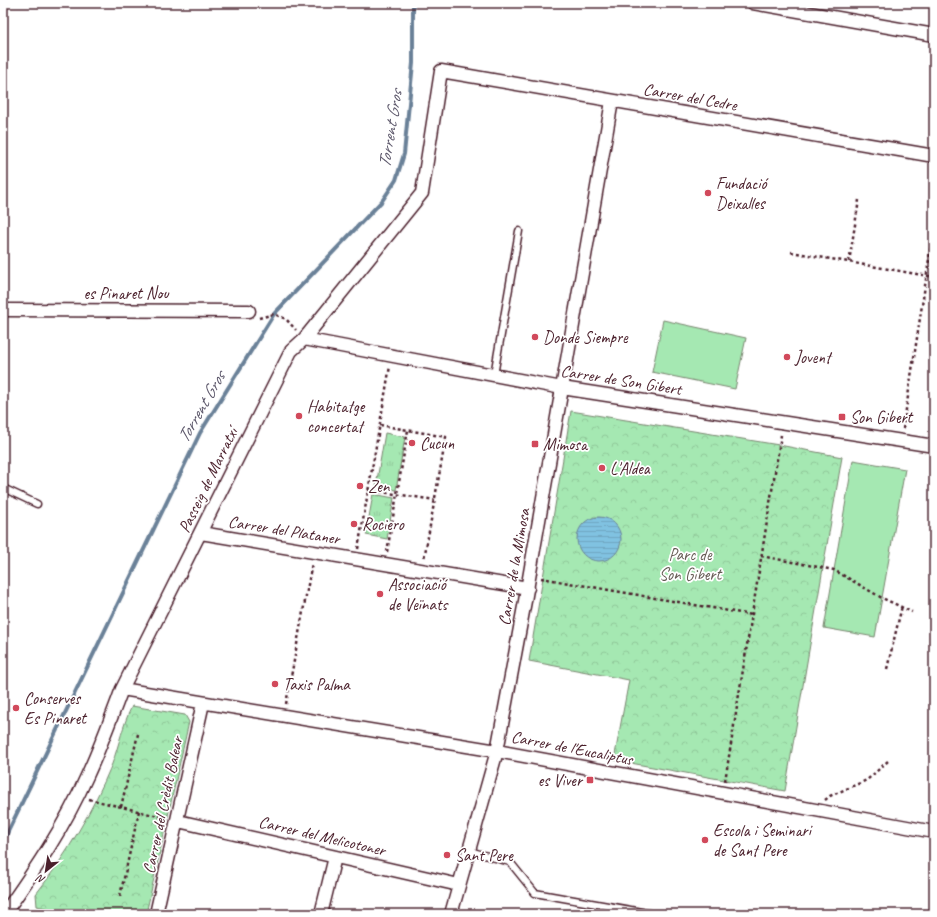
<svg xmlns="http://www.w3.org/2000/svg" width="937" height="917" font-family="Caveat,sans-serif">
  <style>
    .grass { fill: url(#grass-tufts); stroke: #78846e }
    .forest { fill: url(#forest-crowns); stroke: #78846e }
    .garden { fill: #a5e8b2; stroke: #78846e }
    .water { fill: url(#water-rules); stroke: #6a8198 }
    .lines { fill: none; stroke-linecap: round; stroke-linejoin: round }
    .stream { stroke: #6a8198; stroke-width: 4 }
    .lane-casing { stroke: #4a1f2b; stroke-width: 9 }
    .street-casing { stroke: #4a1f2b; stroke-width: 15 }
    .path { stroke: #4a1f2b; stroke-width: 2.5; stroke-dasharray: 3 3; stroke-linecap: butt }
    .lane { stroke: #fff; stroke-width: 6 }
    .street { stroke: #fff; stroke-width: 12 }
    .poi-dot { fill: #d1495b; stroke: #fff; stroke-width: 1.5 }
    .labels { text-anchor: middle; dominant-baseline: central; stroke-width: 3.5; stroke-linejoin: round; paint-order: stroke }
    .street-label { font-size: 17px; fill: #4a1f2b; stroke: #fff }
    .poi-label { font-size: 17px; fill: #4a1f2b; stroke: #fff; text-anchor: start }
    .park-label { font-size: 17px; fill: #655b54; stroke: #fff }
    .water-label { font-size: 18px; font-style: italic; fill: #5d586b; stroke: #fff }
  </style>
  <defs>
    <pattern id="grass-tufts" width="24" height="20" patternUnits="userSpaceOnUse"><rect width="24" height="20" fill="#a5e8b2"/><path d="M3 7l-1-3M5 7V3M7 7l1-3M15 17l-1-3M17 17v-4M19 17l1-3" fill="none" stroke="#90c799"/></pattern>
    <pattern id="forest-crowns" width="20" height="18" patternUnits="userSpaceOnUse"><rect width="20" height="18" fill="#a5e8b2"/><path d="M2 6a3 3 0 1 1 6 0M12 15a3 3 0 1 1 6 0" fill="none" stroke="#90c799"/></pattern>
    <pattern id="water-rules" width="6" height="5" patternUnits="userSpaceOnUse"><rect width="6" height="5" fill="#80c2e1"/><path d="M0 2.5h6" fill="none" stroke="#70a6c1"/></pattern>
  </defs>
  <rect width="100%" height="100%" fill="#fff"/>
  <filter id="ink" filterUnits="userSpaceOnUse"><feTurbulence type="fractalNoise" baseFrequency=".025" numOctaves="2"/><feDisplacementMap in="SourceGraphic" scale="8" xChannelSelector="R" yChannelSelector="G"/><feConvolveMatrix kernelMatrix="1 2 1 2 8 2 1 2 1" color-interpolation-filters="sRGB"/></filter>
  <g filter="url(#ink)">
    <!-- grass -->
    <path class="grass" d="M 385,433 L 405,437 L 396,490 L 376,486 Z
      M 373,494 L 394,498 L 387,539 L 366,535 Z"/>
    <!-- forest -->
    <path class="forest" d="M 571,411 L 779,445 L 842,457 L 785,791 L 614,760 L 629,680 L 529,661 Z
      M 132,706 L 185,715 L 189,722 L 146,914 L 71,914 L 37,906 L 36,894 C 66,856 93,810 112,764 C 119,745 123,724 132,706 Z"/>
    <!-- garden -->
    <path class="garden" d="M 663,320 L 746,338 L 735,389 L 652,372 Z
      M 853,460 L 905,469 L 875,637 L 824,628 Z"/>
    <!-- water -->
    <path class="water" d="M577 539a22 22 0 1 1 44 0a22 22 0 1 1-44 0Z"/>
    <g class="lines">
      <!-- stream -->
      <path class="stream" d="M 3,842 L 200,433 L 274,314 L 382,201 L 396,180 L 404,154 L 413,63 L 413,3"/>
      <defs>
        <path id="lane" d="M 494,375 L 519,231
          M 3,488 L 37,504
          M 469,851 L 510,862 L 535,893 L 653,914"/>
        <path id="street" d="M 753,3 L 934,35
          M 3,310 L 249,311
          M 304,339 L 562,388 L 934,446
          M 201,533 L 528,588
          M 122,689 L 497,751 L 934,832
          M 178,821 L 459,885
          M 4,914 C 35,870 65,826 87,776 C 100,748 111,718 122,689 L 291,351 L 304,339 L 422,193 L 441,71 L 934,156
          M 156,914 L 203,703
          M 321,914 L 335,857
          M 451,914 L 497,751 L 525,601 L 612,101"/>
      </defs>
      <!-- lane casing -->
      <use href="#lane" class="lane-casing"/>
      <!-- street casing -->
      <use href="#street" class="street-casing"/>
      <!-- path -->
      <path class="path" d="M 791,252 L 934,277
        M 849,262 L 859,200
        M 259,318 L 274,314 L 286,319 L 296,330
        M 380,425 L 446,437 L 424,559
        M 903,429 L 934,227
        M 368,490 L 435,500
        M 358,549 L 390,366
        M 387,552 L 408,430
        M 761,556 L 834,570 L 882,598 L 912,612
        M 541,578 L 752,615
        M 887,669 L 902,606
        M 286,704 L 312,563
        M 725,781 L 781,435
        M 89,799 L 166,818
        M 825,800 L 830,796 L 867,780 L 888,761
        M 121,807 L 138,734
        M 120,896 L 139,811"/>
      <!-- lane -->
      <use href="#lane" class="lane"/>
      <!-- street -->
      <use href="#street" class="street"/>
    </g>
  </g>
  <!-- markers -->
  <g class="poi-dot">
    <circle cx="708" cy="193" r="4"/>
    <circle cx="535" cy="337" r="4"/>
    <circle cx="787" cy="357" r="4"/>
    <circle cx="299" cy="416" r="4"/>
    <rect x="838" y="413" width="8" height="8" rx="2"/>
    <circle cx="412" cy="443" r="4"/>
    <rect x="531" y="440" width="8" height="8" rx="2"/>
    <circle cx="602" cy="468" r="4"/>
    <circle cx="360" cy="486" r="4"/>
    <circle cx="354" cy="524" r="4"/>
    <circle cx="380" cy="594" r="4"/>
    <circle cx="275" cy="684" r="4"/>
    <circle cx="16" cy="708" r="4"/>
    <rect x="586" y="776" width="8" height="8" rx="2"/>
    <circle cx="705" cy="840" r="4"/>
    <circle cx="447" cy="855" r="4"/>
  </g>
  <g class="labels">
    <!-- street labels -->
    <g class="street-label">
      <text transform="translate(690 97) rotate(10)">Carrer del Cedre</text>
      <text x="126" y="293">es Pinaret Nou</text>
      <text transform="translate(621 380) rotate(9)">Carrer de Son Gibert</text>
      <text transform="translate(208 480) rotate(-64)">Passeig de Marratxí</text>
      <text transform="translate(284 530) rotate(9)">Carrer del Plataner</text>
      <text transform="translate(514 567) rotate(-80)">Carrer de la Mimosa</text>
      <text transform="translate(572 748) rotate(11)">Carrer de l'Eucaliptus</text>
      <text transform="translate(163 805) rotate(-78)">Carrer del Crèdit Balear</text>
      <text transform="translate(322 836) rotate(13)">Carrer del Melicotoner</text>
    </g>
    <!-- poi labels -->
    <g class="poi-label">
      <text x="716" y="183">Fundació<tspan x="716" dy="20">Deixalles</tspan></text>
      <text x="543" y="337">Donde Siempre</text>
      <text x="795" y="357">Jovent</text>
      <text x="307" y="406">Habitatge<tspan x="307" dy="20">concertat</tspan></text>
      <text x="850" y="417">Son Gibert</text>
      <text x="420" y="443">Cucun</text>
      <text x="543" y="444">Mimosa</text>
      <text x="610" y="468">L'Aldea</text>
      <text x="368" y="486">Zen</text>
      <text x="362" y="524">Rociero</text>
      <text x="388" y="584">Associació<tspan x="388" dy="20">de Veïnats</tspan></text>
      <text x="283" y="684">Taxis Palma</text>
      <text x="24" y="698">Conserves<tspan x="24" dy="20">Es Pinaret</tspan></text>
      <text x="582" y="780" text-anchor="end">es Viver</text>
      <text x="713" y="830">Escola i Seminari<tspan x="713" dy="20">de Sant Pere</tspan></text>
      <text x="455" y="855">Sant Pere</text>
    </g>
    <!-- park labels -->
    <g class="park-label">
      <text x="690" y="554">Parc de<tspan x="690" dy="20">Son Gibert</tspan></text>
    </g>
    <!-- water labels -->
    <g class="water-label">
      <text transform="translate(390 129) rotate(-81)">Torrent Gros</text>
      <text transform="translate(201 407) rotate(-60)">Torrent Gros</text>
    </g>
  </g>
  <!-- margin -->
  <rect width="937" height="917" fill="none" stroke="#fff" stroke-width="16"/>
  <rect x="8" y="8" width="921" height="901" fill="none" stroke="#4a1f2b" stroke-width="1.5" filter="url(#ink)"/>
  <!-- north arrow -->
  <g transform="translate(46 871) rotate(210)" stroke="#ffffff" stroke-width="3" paint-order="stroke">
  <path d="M0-3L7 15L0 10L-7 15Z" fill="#4a1f2b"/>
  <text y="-6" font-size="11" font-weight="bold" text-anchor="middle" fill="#4a1f2b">N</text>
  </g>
</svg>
